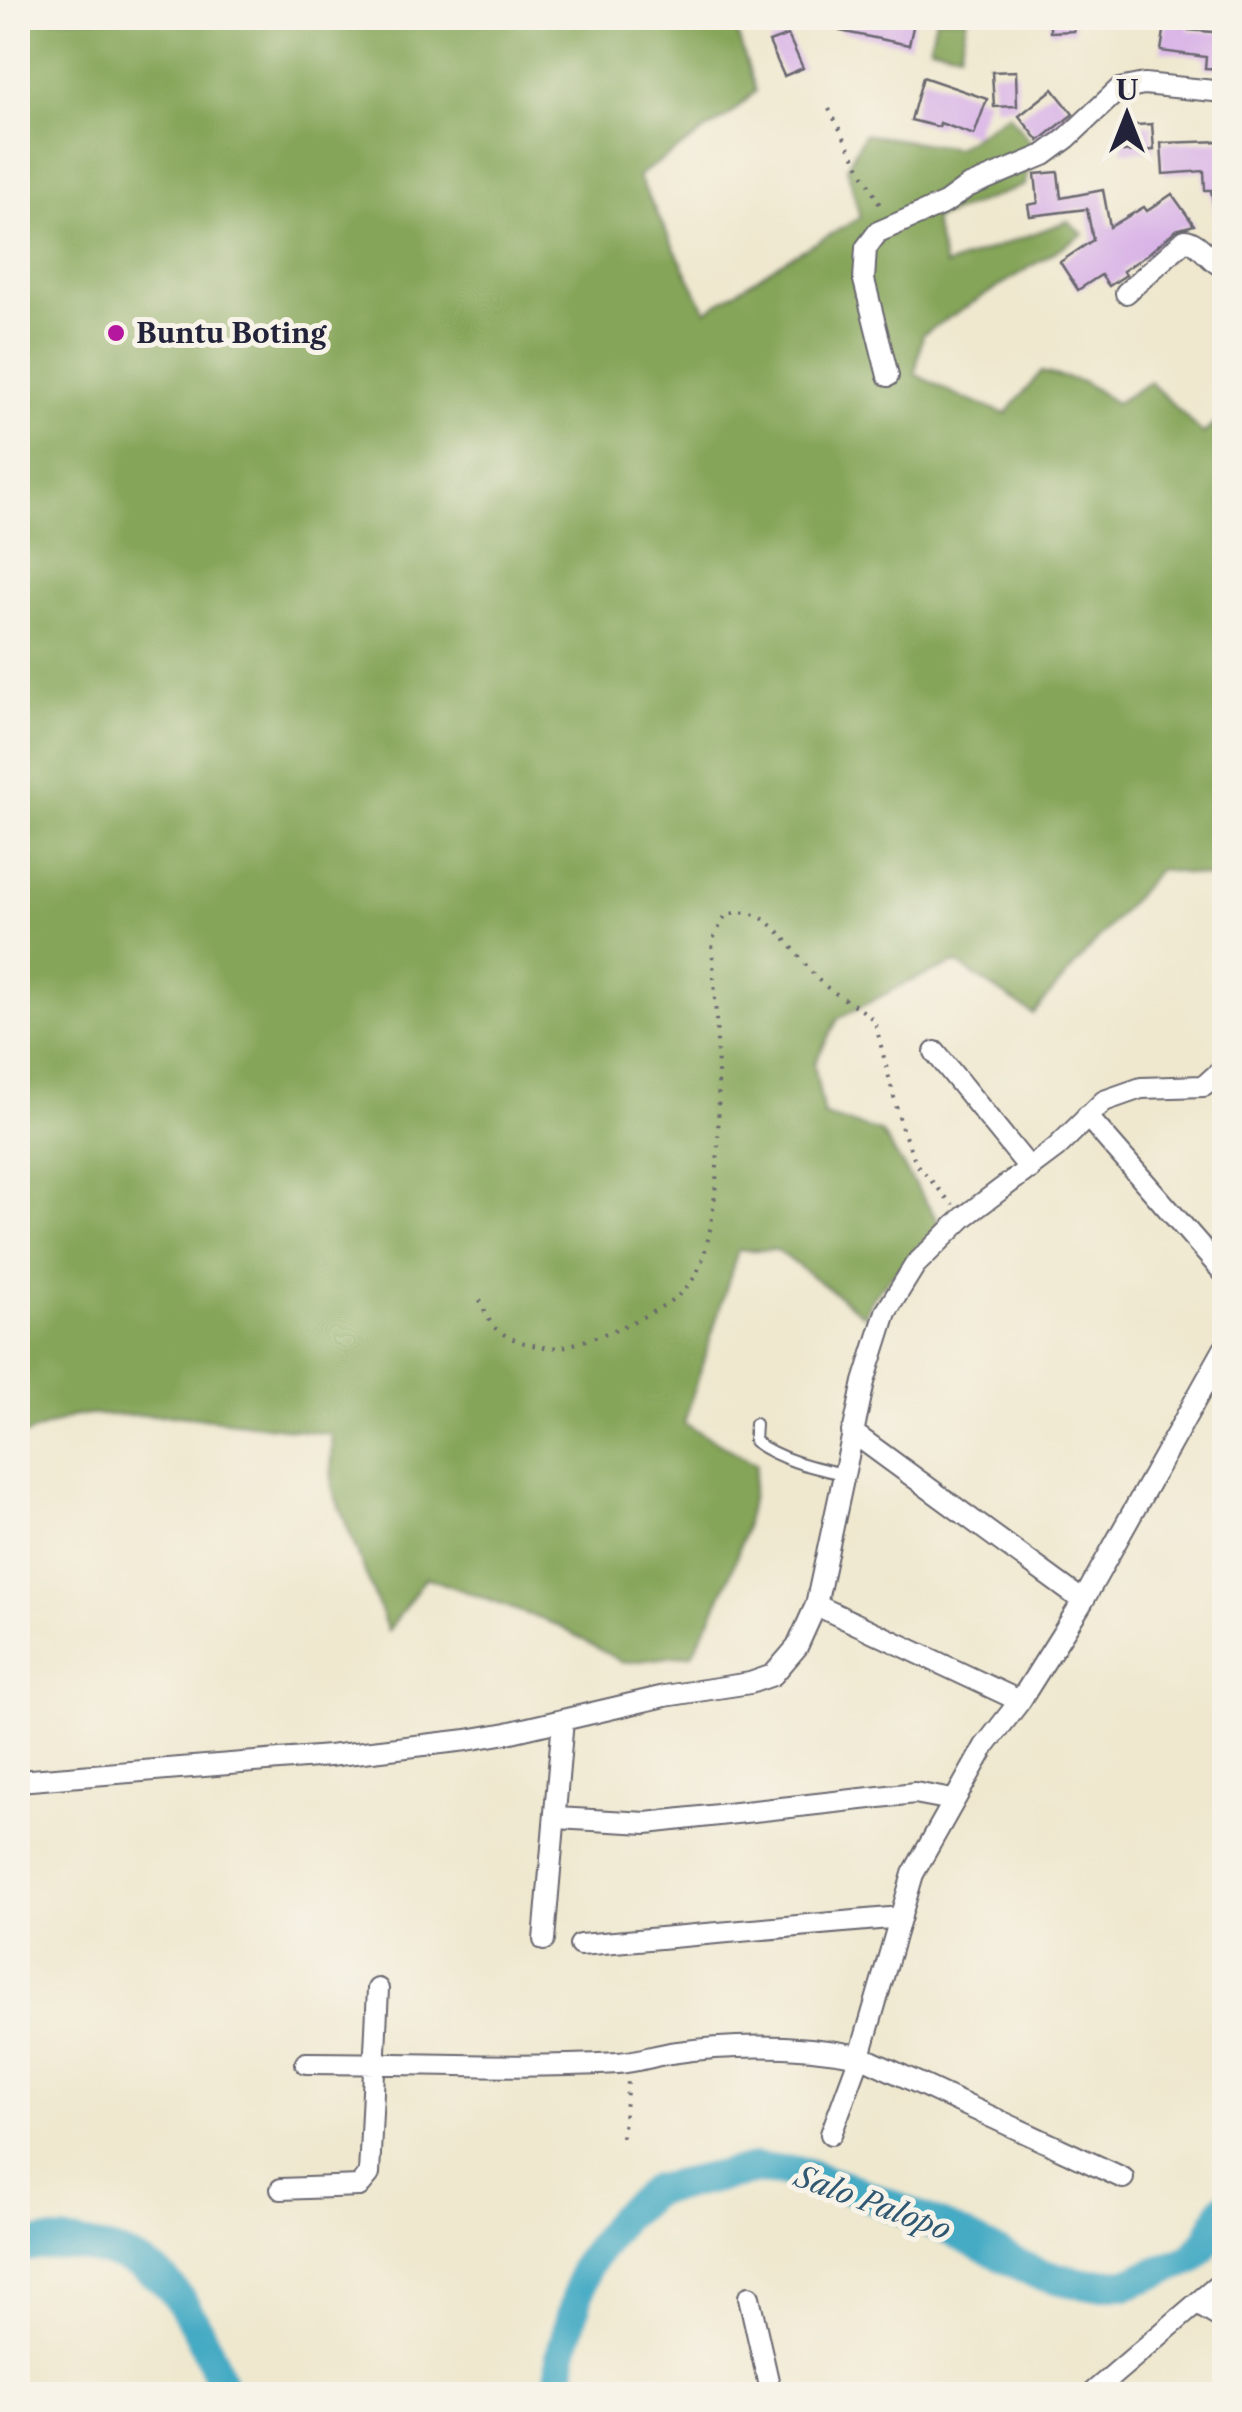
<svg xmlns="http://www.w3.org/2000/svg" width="1242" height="2412" font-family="'Libre Caslon Text',serif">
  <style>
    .forest { fill: #85a559; stroke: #54644a; stroke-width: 2.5 }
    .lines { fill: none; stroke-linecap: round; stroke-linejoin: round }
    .river { stroke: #45aac4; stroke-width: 32 }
    .building { fill: #d9b4e7 }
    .lane-casing { stroke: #6a676f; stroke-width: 14 }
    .street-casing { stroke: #6a676f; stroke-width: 24 }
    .path { stroke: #6a676f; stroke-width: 4; stroke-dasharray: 2.5 8; stroke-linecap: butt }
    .lane { stroke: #fff; stroke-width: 10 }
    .street { stroke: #fff; stroke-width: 20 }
    .poi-dot { fill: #b5179e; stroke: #f7f3e8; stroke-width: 4 }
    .labels { text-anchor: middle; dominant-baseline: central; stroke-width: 10; stroke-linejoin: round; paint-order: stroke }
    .poi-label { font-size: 28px; font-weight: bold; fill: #22223b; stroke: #f7f3e8; text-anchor: start }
    .water-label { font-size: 30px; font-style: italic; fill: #305872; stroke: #f7f3e8 }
  </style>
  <rect width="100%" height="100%" fill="#f7f3e8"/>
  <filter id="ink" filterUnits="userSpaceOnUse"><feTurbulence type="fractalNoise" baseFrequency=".01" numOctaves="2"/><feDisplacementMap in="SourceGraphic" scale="20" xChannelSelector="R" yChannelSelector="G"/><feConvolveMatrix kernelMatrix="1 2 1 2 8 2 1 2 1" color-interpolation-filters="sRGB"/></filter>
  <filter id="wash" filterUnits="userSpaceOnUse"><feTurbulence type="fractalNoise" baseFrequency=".0048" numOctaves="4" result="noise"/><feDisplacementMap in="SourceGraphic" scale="40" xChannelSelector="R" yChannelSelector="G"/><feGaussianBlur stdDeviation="2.25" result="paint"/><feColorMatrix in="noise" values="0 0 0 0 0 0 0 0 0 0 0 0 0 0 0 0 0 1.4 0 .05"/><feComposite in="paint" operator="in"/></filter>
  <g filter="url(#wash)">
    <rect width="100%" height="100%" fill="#efe8cf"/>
    <!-- forest -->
    <path class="forest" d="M 18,18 L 743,18 L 737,33 L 756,91 L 731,114 L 638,176 L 706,311 L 783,261 L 860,218 L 847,167 L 864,134 L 956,148 L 1008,114 L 1032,144 L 1025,185 L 933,220 L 945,266 L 1068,221 L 1083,234 L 923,334 L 915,374 L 963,398 L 1006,414 L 1041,372 L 1083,382 L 1116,403 L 1150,382 L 1203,434 L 1214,424 L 1224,436 L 1224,880 L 1159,869 L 1033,1014 L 956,963 L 906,983 L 838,1019 L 814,1064 L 824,1116 L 881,1132 L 940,1224 L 873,1296 L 864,1315 L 777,1250 L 738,1250 L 684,1423 L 756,1464 C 749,1538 727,1589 692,1654 L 623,1663 L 557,1625 L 426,1577 L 388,1631 L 332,1488 L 331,1434 L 179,1415 L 76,1415 L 18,1438 Z
      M 936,18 L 967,18 L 960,52 L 930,46 Z"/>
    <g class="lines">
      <!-- river -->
      <path class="river" d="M 18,2247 C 63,2239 124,2248 161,2278 C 185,2298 217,2363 223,2394
        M 560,2394 L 561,2356 L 585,2268 L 621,2217 L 655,2190 L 755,2169 L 798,2172 L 854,2190 L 952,2231 L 1038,2274 L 1084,2284 L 1126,2284 L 1192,2259 L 1209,2239 L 1224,2208"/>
    </g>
    <g id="blocks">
      <!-- building -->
      <path class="building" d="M 842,18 L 915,18 L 909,45 L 840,31 Z
        M 1050,18 L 1073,18 L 1074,31 L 1050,32 Z
        M 1166,18 L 1190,18 L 1189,30 L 1224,33 L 1224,69 L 1205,68 L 1206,57 L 1161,51 Z
        M 788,35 L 803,68 L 784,76 L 769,42 Z
        M 1016,71 L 1017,106 L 994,107 L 992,72 Z
        M 923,77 L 987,99 L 974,135 L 940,123 L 939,127 L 911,120 Z
        M 1053,89 L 1073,114 L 1039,141 L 1019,116 Z
        M 1152,124 L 1154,150 L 1123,152 L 1121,126 Z
        M 1224,141 L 1224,220 L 1216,220 L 1211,190 L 1205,190 L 1204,171 L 1163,174 L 1161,143 Z
        M 1058,172 L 1061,198 L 1103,190 L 1110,227 L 1144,207 L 1147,211 L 1172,194 L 1194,225 L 1176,230 L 1148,254 L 1123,271 L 1126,275 L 1109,286 L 1101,275 L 1078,290 L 1060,262 L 1093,240 L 1087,209 L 1030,216 L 1028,205 L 1038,203 L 1035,174 Z"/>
    </g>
  </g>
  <g filter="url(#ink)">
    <use href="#blocks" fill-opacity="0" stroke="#6a676f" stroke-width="2.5"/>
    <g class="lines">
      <defs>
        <path id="lane" d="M 755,1424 L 754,1441 C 780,1460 812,1467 843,1474"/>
        <path id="street" d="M 1126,293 L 1185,240 C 1201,242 1209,262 1224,267
          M 888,376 L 864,280 L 866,248 L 878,232 L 945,203 L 967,187 L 1044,155 L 1067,138 L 1119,89 L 1144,84 L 1224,92
          M 935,1052 L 1030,1169
          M 1087,1116 L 1224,1273
          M 852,1432 L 1083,1601
          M 816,1605 L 1020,1701
          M 18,1781 L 329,1756 L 467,1740 L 507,1733 L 665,1696 L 750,1683 L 773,1675 L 797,1647 L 816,1605 L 864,1382 L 886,1312 L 915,1265 L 964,1217 L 1056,1148 L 1104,1101 L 1141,1088 L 1204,1086 L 1224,1068
          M 556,1818 L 647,1823 L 915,1793 L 952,1800
          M 544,1940 L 563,1720
          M 580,1945 L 901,1917
          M 306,2063 C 410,2063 514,2069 618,2063 C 636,2062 653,2056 670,2053 C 733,2044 798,2044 860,2056 L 1123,2178
          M 831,2134 L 860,2056 L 913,1874 L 985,1746 L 1020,1701 L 1083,1601 L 1224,1349
          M 281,2189 L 359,2186 L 369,2174 L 378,1989
          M 749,2297 L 771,2394
          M 1197,2304 L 1224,2320
          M 1091,2394 L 1224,2280"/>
      </defs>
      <!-- lane casing -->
      <use href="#lane" class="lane-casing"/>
      <!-- street casing -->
      <use href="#street" class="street-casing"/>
      <!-- path -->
      <path class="path" d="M 829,109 L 882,209
        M 480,1300 C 484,1309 488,1320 494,1327 C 509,1342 546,1351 566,1346 C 599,1338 665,1312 688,1286 C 734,1234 715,1014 712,941 L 725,916 C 771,897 796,961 823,984 C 839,998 861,1006 875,1022 L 902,1129 L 917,1165 L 953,1205
        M 622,2137 L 628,2082"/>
      <!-- lane -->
      <use href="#lane" class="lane"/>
      <!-- street -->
      <use href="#street" class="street"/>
    </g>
  </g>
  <!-- markers -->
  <circle class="poi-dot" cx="116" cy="333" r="10"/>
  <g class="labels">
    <!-- poi labels -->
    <g class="poi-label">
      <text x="136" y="333">Buntu Boting</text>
    </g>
    <!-- water labels -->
    <g class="water-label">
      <text transform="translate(873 2203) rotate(20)">Salo Palopo</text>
    </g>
  </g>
  <!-- margin -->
  <rect width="1242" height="2412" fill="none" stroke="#f7f3e8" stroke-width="60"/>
  <!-- north arrow -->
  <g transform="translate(1127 115)" stroke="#f7f3e8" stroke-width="8" paint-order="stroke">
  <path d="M0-8L18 38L0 25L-18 38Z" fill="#22223b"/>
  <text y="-15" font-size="28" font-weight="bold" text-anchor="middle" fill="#22223b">U</text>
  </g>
</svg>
